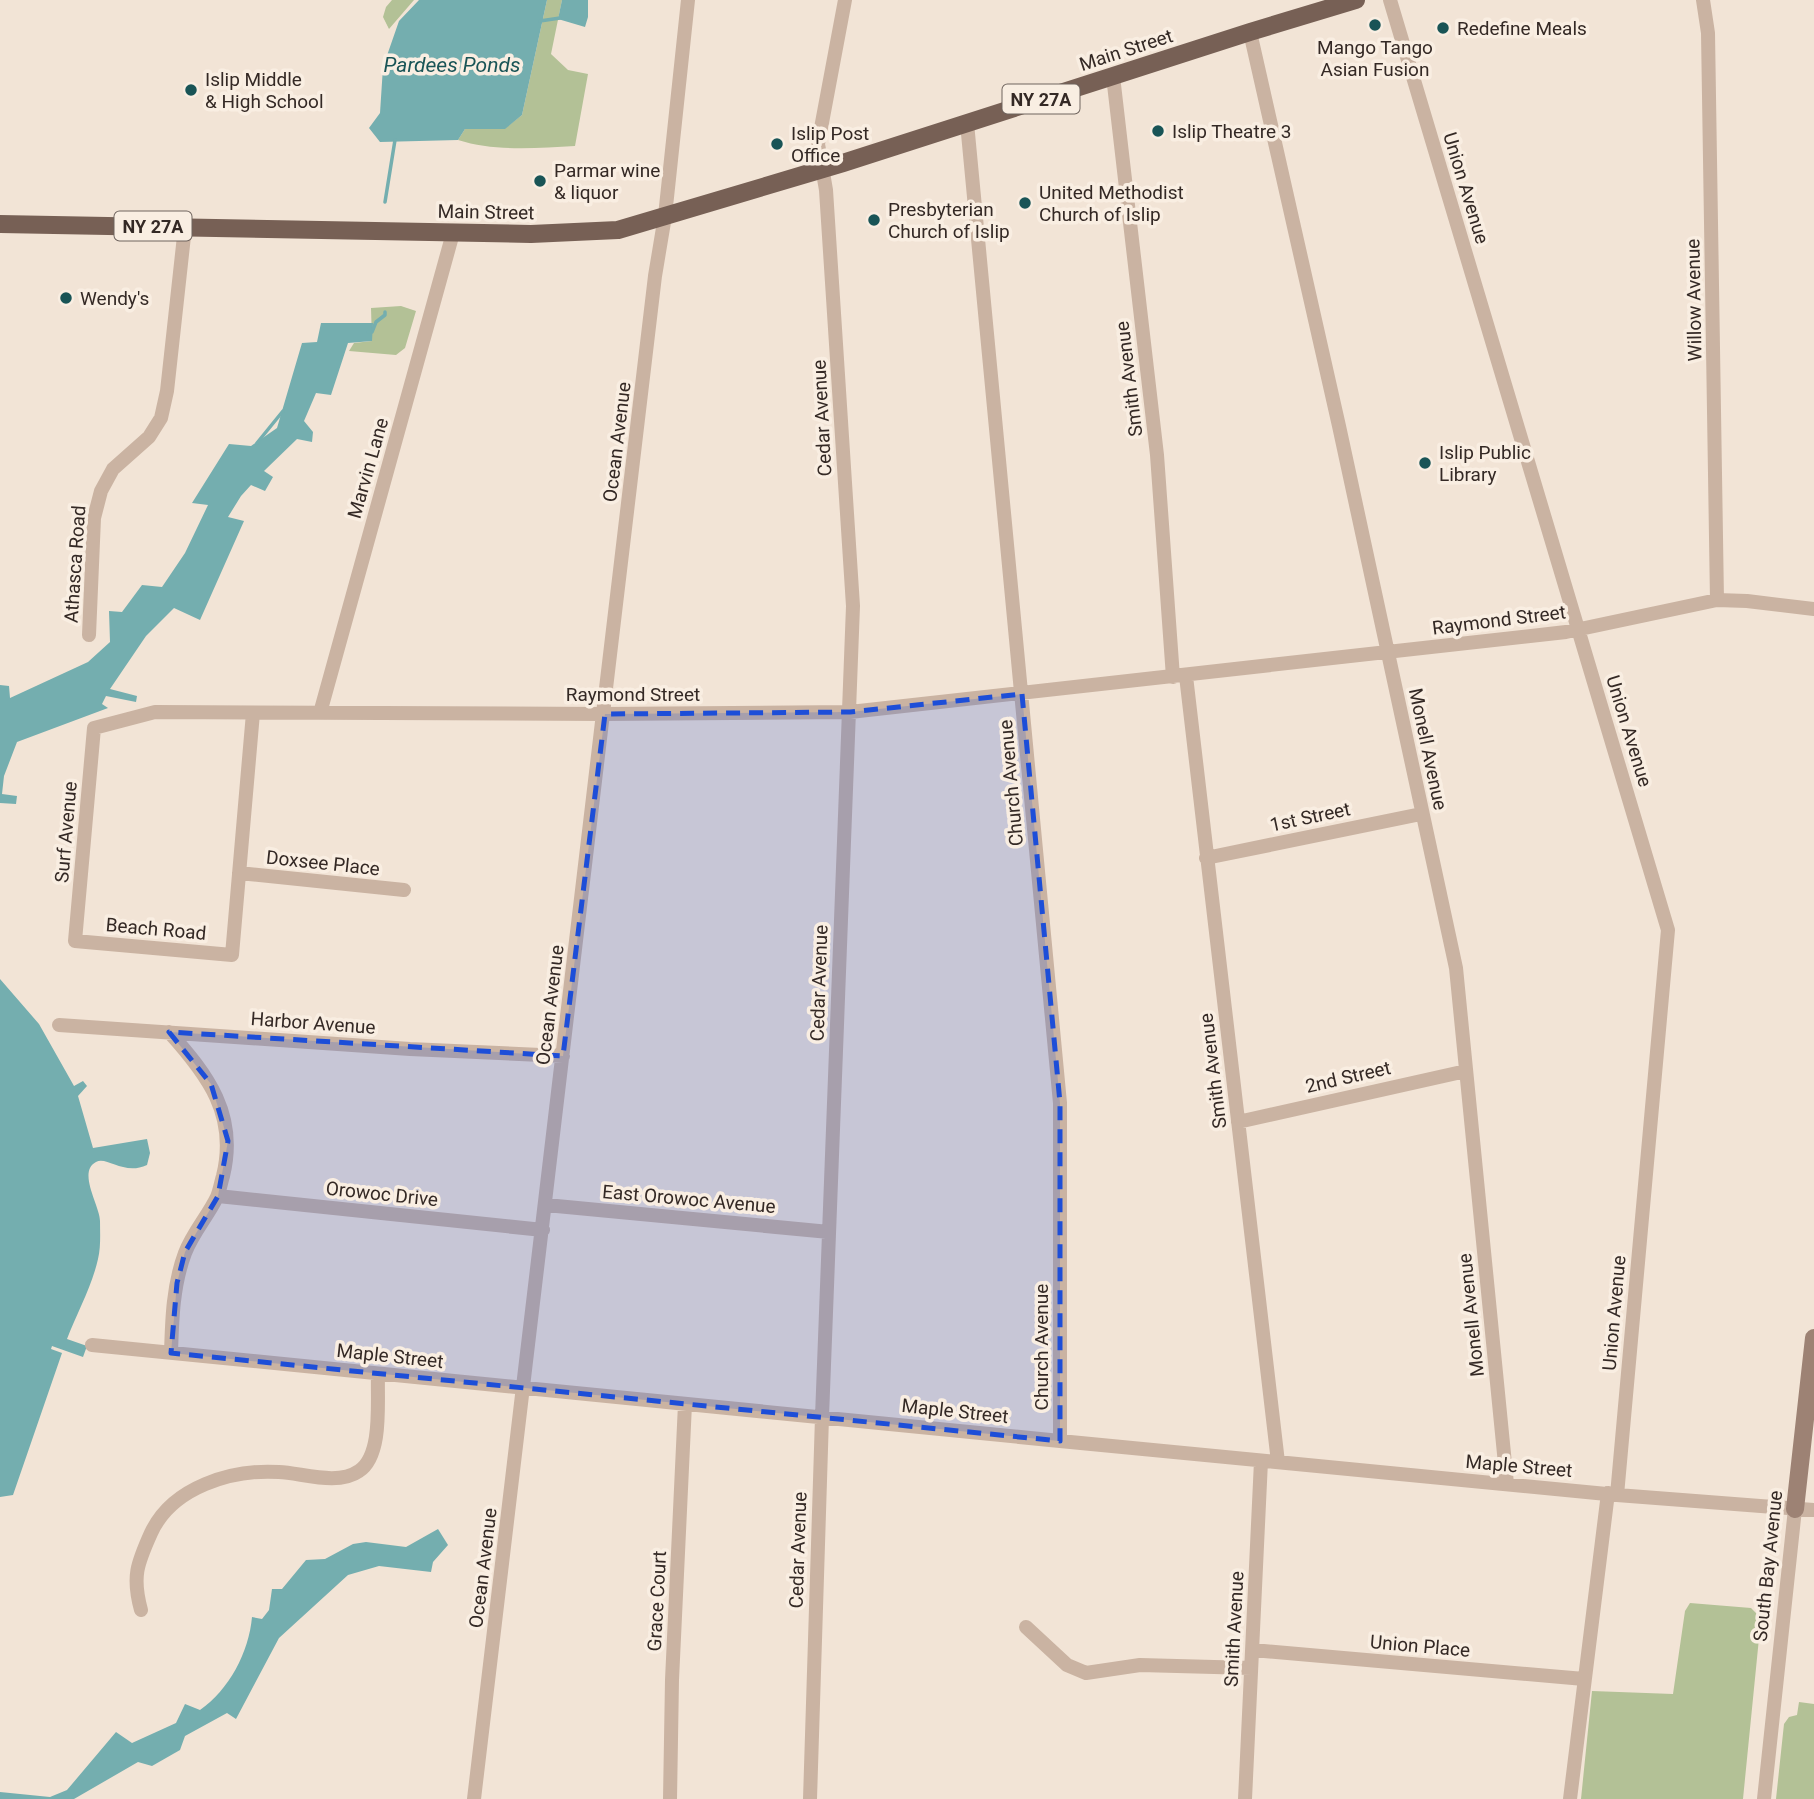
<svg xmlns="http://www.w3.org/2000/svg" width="1814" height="1799" font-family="Roboto,sans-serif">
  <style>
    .green { fill: #b3c196 }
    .water { fill: #74aeaf }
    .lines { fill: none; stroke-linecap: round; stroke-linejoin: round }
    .stream { stroke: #74aeaf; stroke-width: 3.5 }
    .street { stroke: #cab3a2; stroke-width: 14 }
    .secondary { stroke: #9d8274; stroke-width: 18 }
    .primary { stroke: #776055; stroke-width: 18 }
    .marked { fill: #1d4ed8; fill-opacity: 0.2; stroke: #1d4ed8; stroke-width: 5; stroke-dasharray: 14 9; stroke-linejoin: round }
    .poi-dot { fill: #195456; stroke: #f9eee2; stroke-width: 2.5 }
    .labels { text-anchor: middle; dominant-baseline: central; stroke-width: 7; stroke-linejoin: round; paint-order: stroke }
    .shield { fill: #f9eee2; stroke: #6f645e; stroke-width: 2 }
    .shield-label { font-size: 18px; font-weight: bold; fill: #342925 }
    .poi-label { font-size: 19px; fill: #342925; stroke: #f9eee2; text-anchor: start }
    .street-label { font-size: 19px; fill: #342925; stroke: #f9eee2 }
    .water-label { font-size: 21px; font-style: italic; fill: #195456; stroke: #f9eee2 }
  </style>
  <rect width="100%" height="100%" fill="#f2e4d6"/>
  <!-- green -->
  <path class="green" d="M 392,0 L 414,0 L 389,29 L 383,17 L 386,7 Z
    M 547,0 L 562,0 L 551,54 L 568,70 L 588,74 L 575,146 C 537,148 495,152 458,140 L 465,129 L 504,129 L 522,115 Z
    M 401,306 L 416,311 L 405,348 L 396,355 L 349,351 L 354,343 L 372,341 L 371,308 Z
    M 1690,1603 L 1751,1608 L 1761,1618 L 1743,1799 L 1581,1799 L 1592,1691 L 1673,1694 L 1685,1611 Z
    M 1799,1702 L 1814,1704 L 1814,1799 L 1776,1799 L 1784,1724 L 1789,1717 L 1797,1715 Z"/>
  <!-- water -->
  <path class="water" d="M 419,0 L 547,0 L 522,115 L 505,129 L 465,129 L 458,140 L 380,142 L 369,128 L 380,113 L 383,67 L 399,21 Z
    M 562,0 L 588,0 L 588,17 L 585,27 L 558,19 Z
    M 321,323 L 373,323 L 372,341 L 348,343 L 331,395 L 316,393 L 304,421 L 313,432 L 312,442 L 297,439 L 264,471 L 273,477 L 265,491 L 251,485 L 241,496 L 228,517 L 244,521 L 200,620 L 174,608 L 146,636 L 110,689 L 137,696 L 136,702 L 106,696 L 102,704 L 108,708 L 17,742 L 4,776 L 2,794 L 17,796 L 16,804 L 0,803 L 0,685 L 9,686 L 10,698 L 88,662 L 110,642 L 109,611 L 122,612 L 142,585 L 162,587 L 185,553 L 208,505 L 192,503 L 229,444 L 251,446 L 277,428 L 302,343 L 317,342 Z
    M 0,979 L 39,1024 L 74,1086 L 83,1081 L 87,1086 L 78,1096 L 93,1148 L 147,1139 L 150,1153 L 147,1165 C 124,1176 107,1156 96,1162 C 77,1172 100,1206 100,1221 C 100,1233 101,1247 98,1259 C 92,1286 77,1313 67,1339 L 87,1346 L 83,1357 L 52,1346 L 51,1349 L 62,1353 L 13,1495 L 0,1497 Z
    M 438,1529 L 448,1545 L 433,1562 L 431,1572 L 379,1566 L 348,1575 L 279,1638 L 236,1719 L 227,1713 L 185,1736 L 180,1750 L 152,1766 L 138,1762 L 74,1799 L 0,1799 L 0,1792 L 50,1797 L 67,1790 L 116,1732 L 132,1743 L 176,1723 L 185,1704 L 200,1710 C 229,1690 249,1652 252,1617 L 262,1619 L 269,1610 L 272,1589 L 282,1589 L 306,1560 L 325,1559 L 353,1544 L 366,1542 L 406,1547 Z"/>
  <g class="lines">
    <!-- stream -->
    <path class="stream" d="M 540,21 L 560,18
      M 385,202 L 395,140
      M 368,332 L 372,332 L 376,322 L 385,315 L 385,312
      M 257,443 L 283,411"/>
    <!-- street -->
    <path class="street" d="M 1390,0 L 1668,930 L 1617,1495
      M 1703,0 L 1708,33 L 1717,600
      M 1250,32 L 1339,426 L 1456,968 L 1507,1484
      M 1113,76 L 1157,455 L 1173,677
      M 967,123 L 1060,1103 L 1060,1441
      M 89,635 L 94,518 L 101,491 L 113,469 L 149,437 L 161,418 L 167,391 L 185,227
      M 1186,676 L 1278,1462
      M 253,713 L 232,955 L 75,941 L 94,728 L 155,712 L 605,714 L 850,712 L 1566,632 L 1717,600 L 1747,601 L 1814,609
      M 320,713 L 453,233
      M 1206,858 L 1421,814
      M 239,873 L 404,890
      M 59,1025 L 410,1049 L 563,1056
      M 169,1032 C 208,1075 238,1115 223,1176 C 221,1182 220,1190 217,1197 C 208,1216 193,1232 185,1253 C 173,1285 172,1319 171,1353
      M 1238,1122 L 1466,1071
      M 218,1196 L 543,1230
      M 546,1205 L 829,1232
      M 92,1345 L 1060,1441 L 1617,1495 L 1814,1510
      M 141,1610 C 132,1577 137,1564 151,1533 C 172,1487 232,1469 279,1472 C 302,1473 338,1486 359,1471 C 383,1455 377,1402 378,1375
      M 1026,1627 L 1067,1665 L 1086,1673 L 1140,1665 L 1251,1668
      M 1253,1650 L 1584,1679
      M 474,1799 L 655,276 L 665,216 L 688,0
      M 670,1799 L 672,1680 L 685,1404
      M 810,1799 L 822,1417 L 853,606 L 826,190 L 818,144 L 845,0
      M 1245,1799 L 1261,1461
      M 1570,1799 L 1608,1493
      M 1764,1799 L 1795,1509"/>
    <!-- secondary -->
    <path class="secondary" d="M 1795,1509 L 1814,1338"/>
    <!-- primary -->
    <path class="primary" d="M 0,224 L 531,234 L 618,230 L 843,163 L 1250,32 L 1356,0"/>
  </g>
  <!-- marked area -->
  <path class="marked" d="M 1022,694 L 1060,1103 L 1060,1441 L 171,1353 L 177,1283 L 185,1252 L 218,1196 L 228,1141 L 211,1084 L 169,1032 L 563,1056 L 605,714 L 850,712 Z"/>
  <!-- markers -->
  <g class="poi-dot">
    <circle cx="1375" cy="25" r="7"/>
    <circle cx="1443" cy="28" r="7"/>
    <circle cx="191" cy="90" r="7"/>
    <circle cx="1158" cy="131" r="7"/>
    <circle cx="777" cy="144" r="7"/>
    <circle cx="540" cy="181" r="7"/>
    <circle cx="1025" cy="203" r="7"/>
    <circle cx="874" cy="220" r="7"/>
    <circle cx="66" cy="298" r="7"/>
    <circle cx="1425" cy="463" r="7"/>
  </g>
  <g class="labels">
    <!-- shield labels -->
    <g class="shield">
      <rect x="1002.5" y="84.5" width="77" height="29" rx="5"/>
      <rect x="114.5" y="211.5" width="77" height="29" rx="5"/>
    </g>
    <g class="shield-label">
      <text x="1041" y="99">NY 27A</text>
      <text x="153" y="226">NY 27A</text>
    </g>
    <!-- poi labels -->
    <g class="poi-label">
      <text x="1457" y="28">Redefine Meals</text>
      <text x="1375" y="47" text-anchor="middle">Mango Tango<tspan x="1375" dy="22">Asian Fusion</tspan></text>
      <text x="205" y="79">Islip Middle<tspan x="205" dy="22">&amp; High School</tspan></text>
      <text x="1172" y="131">Islip Theatre 3</text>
      <text x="791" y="133">Islip Post<tspan x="791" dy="22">Office</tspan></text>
      <text x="554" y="170">Parmar wine<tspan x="554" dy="22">&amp; liquor</tspan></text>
      <text x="1039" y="192">United Methodist<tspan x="1039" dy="22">Church of Islip</tspan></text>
      <text x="888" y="209">Presbyterian<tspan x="888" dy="22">Church of Islip</tspan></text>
      <text x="80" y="298">Wendy's</text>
      <text x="1439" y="452">Islip Public<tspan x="1439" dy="22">Library</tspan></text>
    </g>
    <!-- street labels -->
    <g class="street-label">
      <text transform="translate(1126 50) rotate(-18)">Main Street</text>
      <text transform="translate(1466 188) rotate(73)">Union Avenue</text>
      <text transform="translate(486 212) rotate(1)">Main Street</text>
      <text transform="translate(1694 300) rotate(-91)">Willow Avenue</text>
      <text transform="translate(1129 379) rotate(-97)">Smith Avenue</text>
      <text transform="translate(822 418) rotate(-93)">Cedar Avenue</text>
      <text transform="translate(617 442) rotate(-83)">Ocean Avenue</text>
      <text transform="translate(368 468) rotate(-74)">Marvin Lane</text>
      <text transform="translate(75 564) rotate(-86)">Athasca Road</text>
      <text transform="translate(1499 620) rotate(-7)">Raymond Street</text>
      <text x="633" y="694">Raymond Street</text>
      <text transform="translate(1629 731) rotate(73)">Union Avenue</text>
      <text transform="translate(1428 749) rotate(78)">Monell Avenue</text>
      <text transform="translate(1011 783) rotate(-95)">Church Avenue</text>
      <text transform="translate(1310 817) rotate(-12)">1st Street</text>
      <text transform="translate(66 832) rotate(-85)">Surf Avenue</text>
      <text transform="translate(323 863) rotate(6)">Doxsee Place</text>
      <text transform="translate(156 929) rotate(5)">Beach Road</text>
      <text transform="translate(819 983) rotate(-88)">Cedar Avenue</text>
      <text transform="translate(550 1005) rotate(-83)">Ocean Avenue</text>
      <text transform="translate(313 1023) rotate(4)">Harbor Avenue</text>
      <text transform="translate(1213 1071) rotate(-97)">Smith Avenue</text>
      <text transform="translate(1348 1077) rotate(-13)">2nd Street</text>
      <text transform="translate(382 1194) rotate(6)">Orowoc Drive</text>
      <text transform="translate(689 1199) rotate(5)">East Orowoc Avenue</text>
      <text transform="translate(1614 1313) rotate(-85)">Union Avenue</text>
      <text transform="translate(1471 1315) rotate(-96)">Monell Avenue</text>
      <text transform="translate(1041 1347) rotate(-90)">Church Avenue</text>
      <text transform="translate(390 1356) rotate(6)">Maple Street</text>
      <text transform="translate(955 1411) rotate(6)">Maple Street</text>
      <text transform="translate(1519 1466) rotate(5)">Maple Street</text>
      <text transform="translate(798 1550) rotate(-88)">Cedar Avenue</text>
      <text transform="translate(1768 1566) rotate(-84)">South Bay Avenue</text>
      <text transform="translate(483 1568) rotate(-83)">Ocean Avenue</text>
      <text transform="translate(657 1601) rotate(-87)">Grace Court</text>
      <text transform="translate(1234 1629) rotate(-87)">Smith Avenue</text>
      <text transform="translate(1420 1646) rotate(5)">Union Place</text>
    </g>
    <!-- water labels -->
    <g class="water-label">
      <text x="452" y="65">Pardees Ponds</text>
    </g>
  </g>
</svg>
